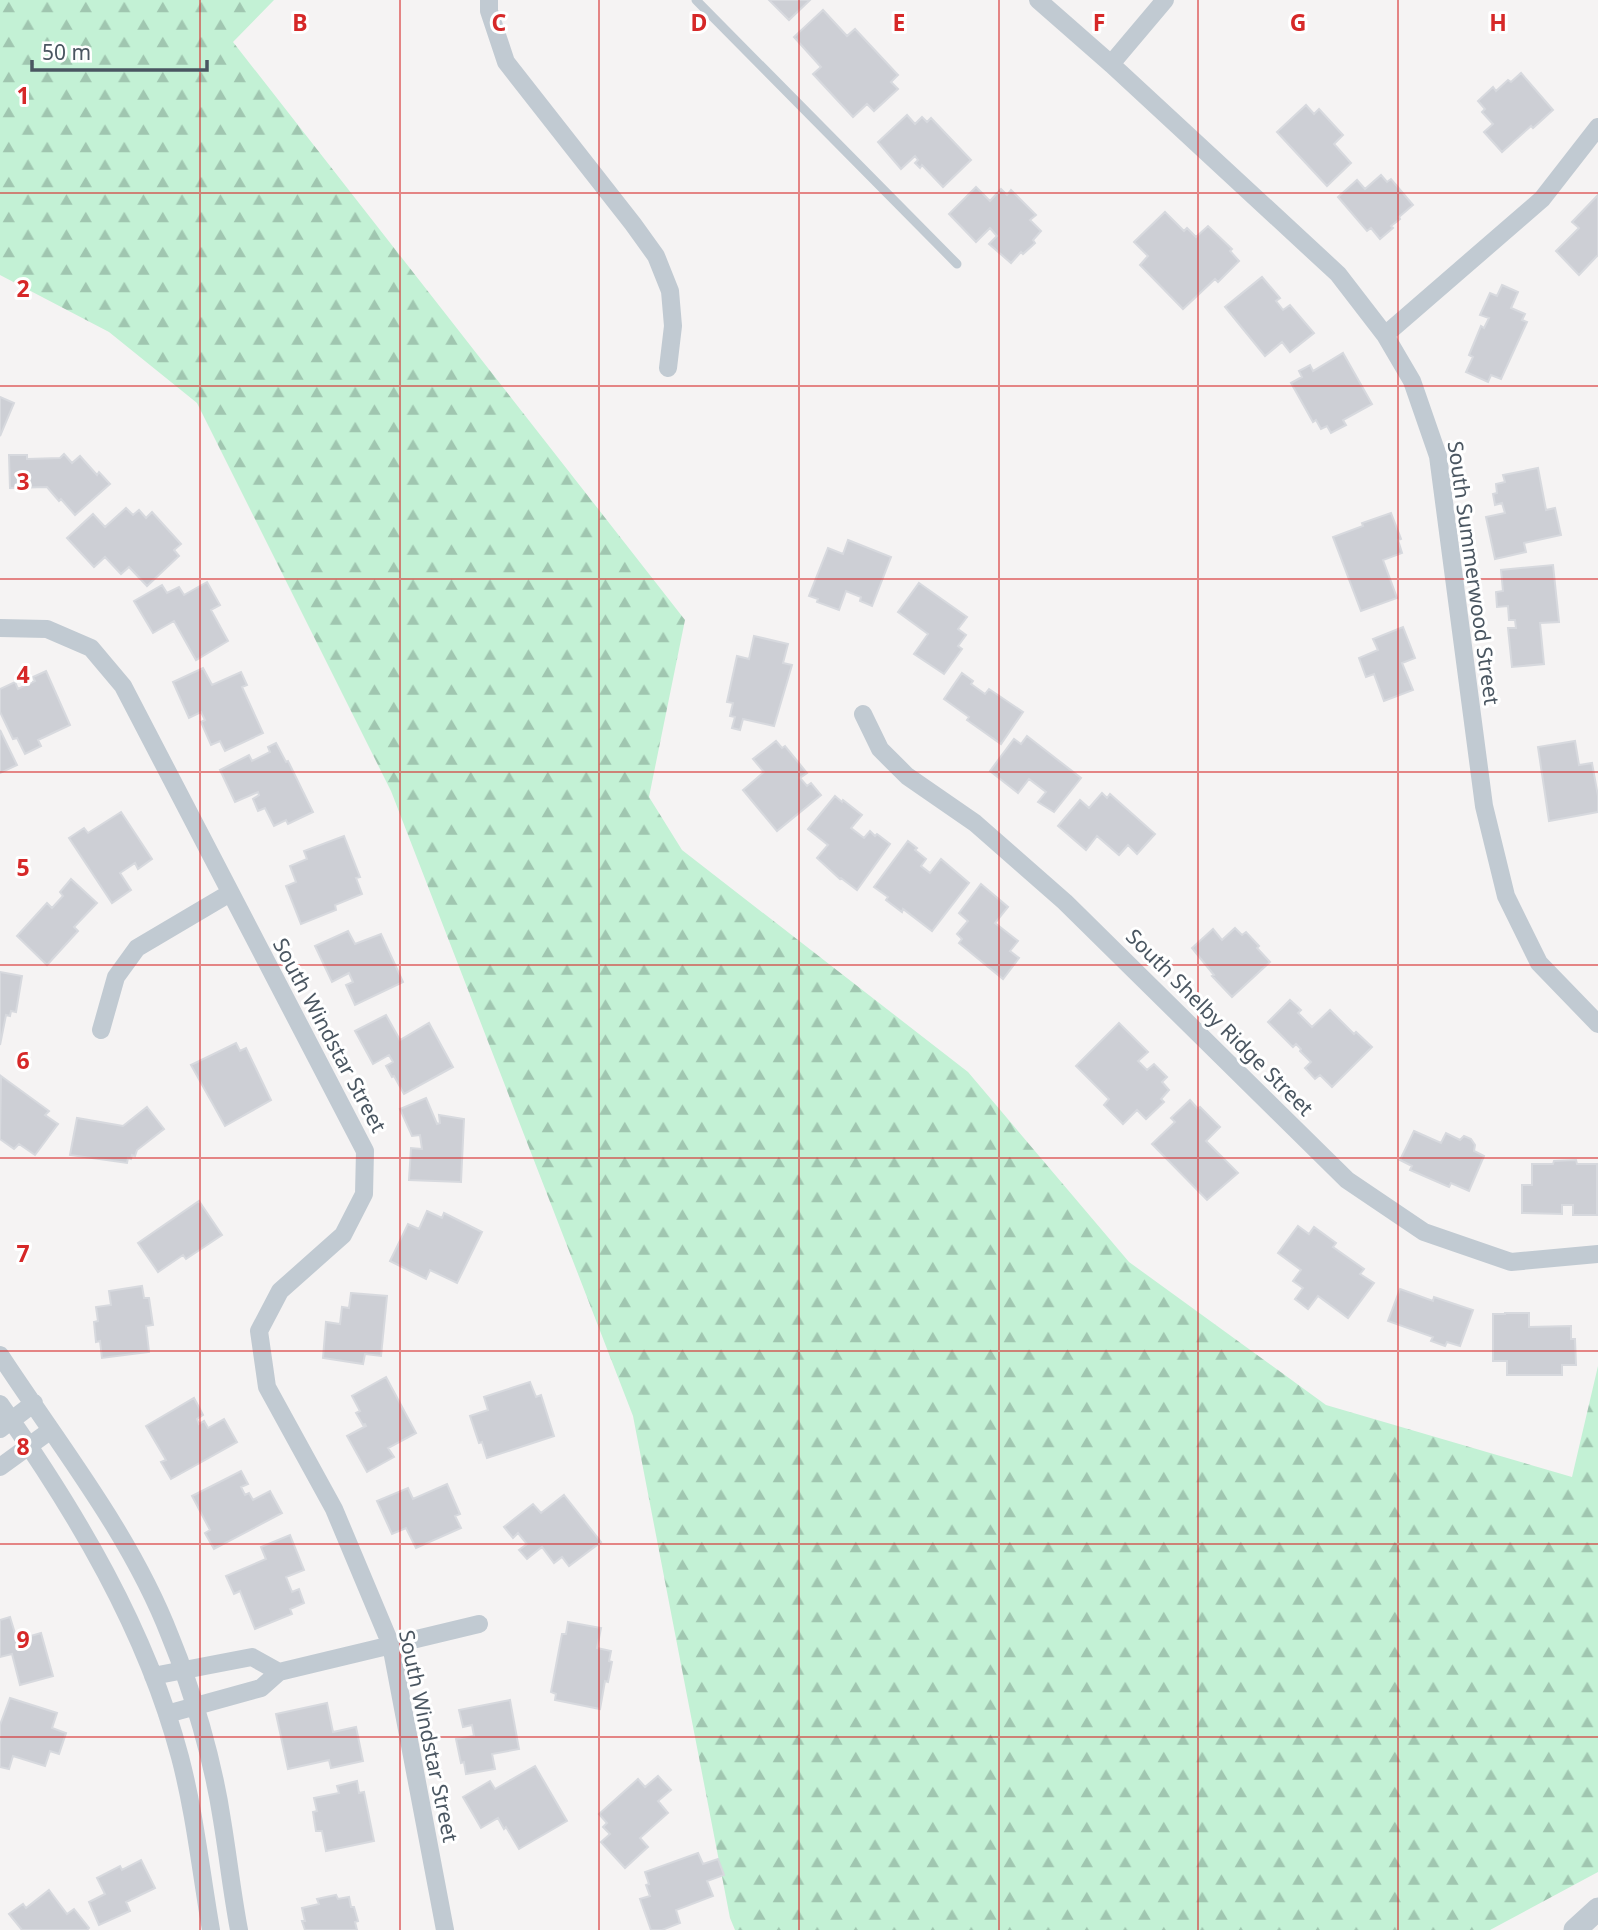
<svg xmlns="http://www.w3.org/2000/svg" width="1598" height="1930" font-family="'Noto Sans',sans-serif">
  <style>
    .forest { fill: url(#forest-firs) }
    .building { fill: #cdcfd5; stroke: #d7d9de; stroke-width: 2 }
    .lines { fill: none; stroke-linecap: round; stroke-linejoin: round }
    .service { stroke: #c1cad2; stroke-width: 9 }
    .minor { stroke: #c1cad2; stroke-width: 18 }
    .tertiary { stroke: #c1cad2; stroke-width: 23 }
    .grid { fill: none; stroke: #d62828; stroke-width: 2; stroke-opacity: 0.55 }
    .labels { text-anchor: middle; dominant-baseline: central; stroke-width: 6; stroke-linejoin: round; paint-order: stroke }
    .street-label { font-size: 21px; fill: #4a5661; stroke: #fff }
    .grid-label { font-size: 23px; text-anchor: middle; font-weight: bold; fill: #d62828; stroke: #fff; stroke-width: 6; stroke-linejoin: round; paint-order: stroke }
  </style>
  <defs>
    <pattern id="forest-firs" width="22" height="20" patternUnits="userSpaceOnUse" patternTransform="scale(1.75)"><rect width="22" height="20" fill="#c3f1d5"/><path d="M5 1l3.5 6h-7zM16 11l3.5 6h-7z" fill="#a0c6b0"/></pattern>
  </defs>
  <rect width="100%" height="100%" fill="#f5f3f3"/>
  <!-- forest -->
  <path class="forest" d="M 0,0 L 274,0 L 233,42 L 685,620 L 649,797 L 682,850 L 968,1072 L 1129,1262 L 1326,1405 L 1572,1477 L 1598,1366 L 1598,1872 L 1490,1930 L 735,1930 L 730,1918 L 633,1416 L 391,791 L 197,403 L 109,332 L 0,275 Z"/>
  <!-- building -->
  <path class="building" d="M 769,0 L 810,0 L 789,20 Z
    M 823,10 L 847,36 L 855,29 L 898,75 L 891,82 L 898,89 L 874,111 L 867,104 L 853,117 L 813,74 L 821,67 L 794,37 Z
    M 1521,73 L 1553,110 L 1533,128 L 1531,126 L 1502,152 L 1484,132 L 1493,124 L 1482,112 L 1485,109 L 1478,101 L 1493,87 L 1496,91 L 1508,80 L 1511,82 Z
    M 1306,105 L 1314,114 L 1319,109 L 1343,135 L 1334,144 L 1351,163 L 1327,186 L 1277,132 Z
    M 907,115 L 915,124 L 922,117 L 927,122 L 931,118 L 971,160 L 943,187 L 922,165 L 920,168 L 915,163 L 918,160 L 915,156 L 901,169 L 878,142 Z
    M 1381,175 L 1387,182 L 1391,179 L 1413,205 L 1399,217 L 1400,219 L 1391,226 L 1393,228 L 1380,239 L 1371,228 L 1367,231 L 1338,197 L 1357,180 L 1365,189 Z
    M 976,187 L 990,201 L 1001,189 L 1007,195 L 1011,190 L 1036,215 L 1030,220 L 1041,231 L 1033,240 L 1035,243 L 1023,254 L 1021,252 L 1011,263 L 989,244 L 997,236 L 990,228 L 976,242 L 949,214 Z
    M 1598,195 L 1598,255 L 1579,275 L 1556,251 L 1579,228 L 1572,222 Z
    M 1165,212 L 1184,231 L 1187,228 L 1196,237 L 1208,226 L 1232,249 L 1230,251 L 1239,261 L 1218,282 L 1215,279 L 1183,309 L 1140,265 L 1148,256 L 1134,242 Z
    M 1262,277 L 1280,298 L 1276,301 L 1283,310 L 1290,305 L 1314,333 L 1290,352 L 1282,342 L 1265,356 L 1225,307 Z
    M 1502,285 L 1518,292 L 1511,308 L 1525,314 L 1522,320 L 1527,322 L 1501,379 L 1491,375 L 1488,382 L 1466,372 L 1473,357 L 1469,355 L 1481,326 L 1484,328 L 1489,318 L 1480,315 L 1490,293 L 1497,296 Z
    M 1343,353 L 1372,404 L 1343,420 L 1346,425 L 1331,433 L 1327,426 L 1321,429 L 1316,420 L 1313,422 L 1291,383 L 1302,377 L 1299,371 L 1310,365 L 1313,371 Z
    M 0,397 L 14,403 L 0,436 Z
    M 64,454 L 72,463 L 80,456 L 97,475 L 99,472 L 110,484 L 75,515 L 61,499 L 59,501 L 47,487 L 10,488 L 9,455 L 27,455 L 27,459 L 60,458 Z
    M 1538,468 L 1546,510 L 1555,508 L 1561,535 L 1524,543 L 1526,552 L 1495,559 L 1486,517 L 1505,513 L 1502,503 L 1495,505 L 1493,494 L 1497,493 L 1496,484 L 1505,482 L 1503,475 Z
    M 126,508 L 133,515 L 139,510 L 146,518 L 152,512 L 181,544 L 174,550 L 179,556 L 147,586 L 129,567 L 121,574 L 105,557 L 94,567 L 67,538 L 93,514 L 105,527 Z
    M 1391,513 L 1401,539 L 1398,540 L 1402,553 L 1383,560 L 1397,598 L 1361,611 L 1333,537 L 1363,526 L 1362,523 Z
    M 848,540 L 891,557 L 872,606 L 860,601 L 861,597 L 846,591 L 839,610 L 817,602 L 818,599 L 809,596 L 828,548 L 843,554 Z
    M 1553,565 L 1559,622 L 1540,623 L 1544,664 L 1512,667 L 1508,628 L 1516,628 L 1515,620 L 1509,620 L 1508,606 L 1497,607 L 1496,592 L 1503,591 L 1501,570 Z
    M 207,582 L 220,605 L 211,610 L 228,641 L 196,660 L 174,621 L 153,633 L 134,601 L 162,585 L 167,593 L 179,587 L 184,595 Z
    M 919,583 L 967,617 L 958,629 L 966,635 L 958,646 L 962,649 L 944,674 L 914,654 L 928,634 L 898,612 Z
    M 1403,627 L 1415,658 L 1402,663 L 1413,690 L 1384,701 L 1374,674 L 1366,677 L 1359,658 L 1378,650 L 1373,639 Z
    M 754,636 L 788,644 L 783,663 L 792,665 L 774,726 L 743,719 L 740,730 L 732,728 L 735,717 L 730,716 L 733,703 L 727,702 L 737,656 L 749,659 Z
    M 203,668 L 212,685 L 241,672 L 247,685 L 242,687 L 263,733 L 225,751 L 220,741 L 211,745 L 201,722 L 205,720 L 201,712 L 189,718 L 173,682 Z
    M 46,671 L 70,725 L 38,740 L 41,746 L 25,754 L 17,738 L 13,739 L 0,712 L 0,689 L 15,682 L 18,689 L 35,681 L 33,677 Z
    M 962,673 L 973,681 L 971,684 L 985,694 L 989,689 L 1023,712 L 1001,744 L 967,720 L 969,717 L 944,699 Z
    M 0,730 L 17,765 L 0,773 Z
    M 1027,736 L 1081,778 L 1054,812 L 1038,802 L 1046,792 L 1029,779 L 1018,793 L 990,771 L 1014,739 L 1021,744 Z
    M 776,741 L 782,748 L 785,746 L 807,773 L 800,778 L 807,786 L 811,783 L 821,795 L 777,831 L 743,790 L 764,772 L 753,759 Z
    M 1575,741 L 1579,765 L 1592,763 L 1598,796 L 1598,812 L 1549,821 L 1538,747 Z
    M 276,743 L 286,762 L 288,761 L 313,812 L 288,824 L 286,820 L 274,826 L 265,808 L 258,811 L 253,799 L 259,795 L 258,792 L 235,802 L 220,770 L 249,755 L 252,761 L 270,752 L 268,747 Z
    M 1102,793 L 1107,798 L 1110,794 L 1155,834 L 1137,854 L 1128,845 L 1119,855 L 1097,836 L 1086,850 L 1058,826 L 1080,800 L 1089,808 Z
    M 835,796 L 842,802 L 843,800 L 862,815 L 851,828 L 864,838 L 870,831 L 875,836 L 877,834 L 890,844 L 857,890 L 841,878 L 840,879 L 817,858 L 828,845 L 808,829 Z
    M 121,812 L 152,859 L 138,869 L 135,863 L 120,873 L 131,890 L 112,903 L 69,838 L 84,828 L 88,833 Z
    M 344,836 L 360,877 L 356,878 L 362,894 L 335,905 L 336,910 L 301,924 L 286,886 L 296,882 L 290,866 L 307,859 L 304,851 Z
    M 908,841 L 917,848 L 915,850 L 926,859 L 921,866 L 930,873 L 941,859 L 969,883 L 932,931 L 903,909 L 902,912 L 886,900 L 888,897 L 874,887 Z
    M 71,879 L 97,903 L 74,927 L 78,931 L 47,965 L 17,936 L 47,903 L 52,908 L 63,896 L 60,892 Z
    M 981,884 L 1008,907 L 995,923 L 1018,941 L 1010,951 L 1019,958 L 1003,979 L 959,943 L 962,939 L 957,934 L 968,921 L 959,913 Z
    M 1235,928 L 1242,935 L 1246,932 L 1259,946 L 1257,948 L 1270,962 L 1232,997 L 1212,976 L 1214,975 L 1192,948 L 1213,929 L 1222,940 Z
    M 348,931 L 355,944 L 381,934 L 403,982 L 355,1005 L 346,985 L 353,982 L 349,973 L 332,982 L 315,946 Z
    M 0,972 L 22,976 L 16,1012 L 11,1011 L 10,1016 L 6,1015 L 0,1045 Z
    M 1290,1000 L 1301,1010 L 1298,1013 L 1312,1027 L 1330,1010 L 1354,1034 L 1356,1032 L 1372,1047 L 1332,1087 L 1320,1075 L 1315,1079 L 1305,1068 L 1311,1062 L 1300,1051 L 1301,1049 L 1296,1044 L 1293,1047 L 1268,1022 Z
    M 386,1015 L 400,1040 L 429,1023 L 453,1067 L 404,1094 L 394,1076 L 392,1077 L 386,1066 L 393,1062 L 389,1055 L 373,1064 L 355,1031 Z
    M 1119,1023 L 1148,1052 L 1138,1061 L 1147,1070 L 1154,1064 L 1167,1077 L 1162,1082 L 1169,1090 L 1161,1099 L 1164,1102 L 1146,1119 L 1137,1110 L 1123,1124 L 1104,1105 L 1109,1099 L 1076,1066 Z
    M 236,1043 L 240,1051 L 246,1048 L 271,1100 L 225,1126 L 191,1065 Z
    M 1,1076 L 49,1111 L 45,1115 L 58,1124 L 35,1155 L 19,1144 L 14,1149 L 0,1139 Z
    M 426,1098 L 437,1124 L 440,1123 L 439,1115 L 464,1119 L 461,1182 L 409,1180 L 411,1148 L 422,1149 L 420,1135 L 412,1136 L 400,1109 Z
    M 1190,1100 L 1198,1109 L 1200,1107 L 1220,1127 L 1206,1141 L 1238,1173 L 1207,1200 L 1152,1144 L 1175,1122 L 1171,1118 Z
    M 147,1107 L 164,1129 L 137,1150 L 135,1156 L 132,1155 L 131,1159 L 128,1158 L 127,1163 L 70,1155 L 77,1118 L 123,1126 Z
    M 1414,1131 L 1441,1143 L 1446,1133 L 1460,1140 L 1464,1136 L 1471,1139 L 1475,1145 L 1474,1151 L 1484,1156 L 1469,1191 L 1451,1183 L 1449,1187 L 1410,1170 L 1412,1166 L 1400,1160 Z
    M 1576,1160 L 1577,1164 L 1597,1164 L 1597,1215 L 1573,1215 L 1573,1205 L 1562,1205 L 1562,1214 L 1522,1213 L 1522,1185 L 1532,1185 L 1532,1164 L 1553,1164 L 1554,1161 Z
    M 199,1201 L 222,1235 L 186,1259 L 183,1255 L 158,1272 L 138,1243 Z
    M 427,1211 L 442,1218 L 444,1213 L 482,1232 L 457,1283 L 430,1270 L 426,1279 L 390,1261 L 408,1224 L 419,1229 Z
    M 1298,1226 L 1309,1234 L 1314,1227 L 1336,1243 L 1333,1247 L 1364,1269 L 1360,1274 L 1374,1283 L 1348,1318 L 1318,1296 L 1308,1309 L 1295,1299 L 1303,1288 L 1293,1281 L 1301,1270 L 1278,1253 Z
    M 142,1286 L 144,1298 L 149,1298 L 153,1325 L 146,1326 L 149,1352 L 102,1358 L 100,1341 L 96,1342 L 94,1322 L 98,1321 L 96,1307 L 111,1305 L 109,1291 Z
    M 1400,1289 L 1433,1301 L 1434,1297 L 1473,1310 L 1460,1346 L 1447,1342 L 1445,1346 L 1431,1341 L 1433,1337 L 1388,1321 Z
    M 351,1293 L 387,1296 L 381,1356 L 365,1354 L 363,1364 L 323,1358 L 326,1322 L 340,1324 L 342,1307 L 349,1308 Z
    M 1505,1313 L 1529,1313 L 1529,1327 L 1571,1326 L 1571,1339 L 1575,1339 L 1576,1365 L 1562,1365 L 1562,1375 L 1507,1375 L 1507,1361 L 1493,1361 L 1493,1314 L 1505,1314 Z
    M 386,1377 L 416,1433 L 388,1448 L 394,1457 L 367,1472 L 347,1436 L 366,1426 L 365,1424 L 363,1425 L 356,1413 L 360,1411 L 352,1396 Z
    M 530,1382 L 536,1397 L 541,1395 L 554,1436 L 487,1458 L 482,1442 L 479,1443 L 470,1416 L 488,1410 L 484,1397 Z
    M 194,1398 L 203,1415 L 197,1419 L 199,1424 L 204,1421 L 208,1428 L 224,1419 L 237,1442 L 171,1479 L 161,1462 L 166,1460 L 146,1426 Z
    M 241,1471 L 248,1484 L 241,1487 L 245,1495 L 249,1493 L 253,1500 L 270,1491 L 282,1513 L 214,1549 L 205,1533 L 210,1530 L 192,1496 Z
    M 447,1484 L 460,1514 L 455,1516 L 461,1528 L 416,1548 L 406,1528 L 392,1534 L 377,1501 L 408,1488 L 413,1499 Z
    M 564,1495 L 601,1542 L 569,1566 L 562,1557 L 554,1563 L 542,1547 L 527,1559 L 519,1550 L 527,1544 L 518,1533 L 513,1538 L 504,1527 L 533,1504 L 541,1513 Z
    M 290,1535 L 304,1570 L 286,1577 L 292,1592 L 299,1589 L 304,1603 L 290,1609 L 292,1614 L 255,1629 L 240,1591 L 234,1594 L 226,1576 L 266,1559 L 261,1547 Z
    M 10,1617 L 17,1640 L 41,1633 L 53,1676 L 20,1685 L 12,1654 L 0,1657 L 0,1620 Z
    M 568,1622 L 601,1628 L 597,1648 L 611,1651 L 609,1661 L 612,1662 L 608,1682 L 605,1681 L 600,1709 L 555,1700 L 556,1694 L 551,1692 L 562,1634 L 566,1634 Z
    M 10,1698 L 57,1713 L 52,1728 L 66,1733 L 59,1754 L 50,1751 L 45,1766 L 13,1756 L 9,1769 L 0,1767 L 0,1725 Z
    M 510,1700 L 519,1749 L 492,1754 L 495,1769 L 466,1774 L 464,1762 L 461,1763 L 456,1739 L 474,1736 L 472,1725 L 463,1727 L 459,1710 Z
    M 327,1703 L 333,1732 L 356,1727 L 363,1761 L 331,1768 L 329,1760 L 288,1769 L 276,1714 Z
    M 535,1766 L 567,1821 L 519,1849 L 506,1827 L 504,1829 L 498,1818 L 481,1828 L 463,1797 L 490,1781 L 495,1789 Z
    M 658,1776 L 671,1790 L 658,1801 L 668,1813 L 640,1838 L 648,1847 L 625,1868 L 601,1842 L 610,1834 L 603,1827 L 607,1823 L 599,1814 L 638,1779 L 645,1787 Z
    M 357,1781 L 359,1793 L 364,1792 L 374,1841 L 326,1851 L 322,1831 L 316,1831 L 313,1812 L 317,1811 L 314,1798 L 339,1793 L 337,1786 Z
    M 698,1853 L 703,1864 L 718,1859 L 724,1875 L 707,1881 L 713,1896 L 676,1910 L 680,1923 L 662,1930 L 651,1930 L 640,1899 L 650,1896 L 646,1885 L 649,1884 L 645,1872 Z
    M 141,1860 L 155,1888 L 126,1902 L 130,1911 L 99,1925 L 89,1902 L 105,1894 L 97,1878 L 120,1866 L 122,1870 Z
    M 49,1890 L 67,1914 L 74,1909 L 89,1928 L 87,1930 L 22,1930 L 9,1914 L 23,1904 L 26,1908 Z
    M 336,1895 L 338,1899 L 349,1897 L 351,1907 L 354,1907 L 358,1921 L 355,1922 L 357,1930 L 305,1930 L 302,1921 L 305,1921 L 302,1908 L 319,1904 L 317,1899 Z"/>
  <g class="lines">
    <!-- service -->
    <path class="service" d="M 696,0 L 957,264"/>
    <!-- minor -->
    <path class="minor" d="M 489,0 L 489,11 L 506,62 L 633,224 L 656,256 L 670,291 L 673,326 L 668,368
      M 1038,0 L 1111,64 L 1338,274 L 1385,335 L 1412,381 L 1438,456 L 1484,806 L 1506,896 L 1539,963 L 1598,1024
      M 1111,64 L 1165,0
      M 1385,335 L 1542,199 L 1598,127
      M 0,628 L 47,629 L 91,648 L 123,686 L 365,1151 L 364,1194 L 343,1235 L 280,1291 L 259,1331 L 267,1387 L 334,1509 L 391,1645 L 445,1930
      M 863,714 L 880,749 L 907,776 L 975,823 L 1065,902 L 1347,1180 L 1424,1232 L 1511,1262 L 1598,1254
      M 101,1030 L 116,977 L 137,948 L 230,893
      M 0,1355 C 59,1445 131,1535 170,1636 C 193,1692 213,1760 222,1820 C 228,1856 232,1893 239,1930
      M 0,1404 C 76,1512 146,1629 180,1757 C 195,1814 201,1873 211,1930
      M 0,1429 L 34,1403
      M 0,1467 L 51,1430
      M 153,1676 L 252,1657 L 279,1672
      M 167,1714 L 261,1688 L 279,1672 L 479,1624"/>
    <!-- tertiary -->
    <path class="tertiary" d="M 1575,1930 L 1598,1909"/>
  </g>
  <!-- grid -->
  <path class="grid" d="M 200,0 L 200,1930M 400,0 L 400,1930M 599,0 L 599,1930M 799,0 L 799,1930M 999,0 L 999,1930M 1198,0 L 1198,1930M 1398,0 L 1398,1930M 0,193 L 1598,193M 0,386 L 1598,386M 0,579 L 1598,579M 0,772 L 1598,772M 0,965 L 1598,965M 0,1158 L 1598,1158M 0,1351 L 1598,1351M 0,1544 L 1598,1544M 0,1737 L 1598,1737"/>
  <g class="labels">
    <!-- street labels -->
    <g class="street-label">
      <text transform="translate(1474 573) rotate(82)">South Summerwood Street</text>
      <text transform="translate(1220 1022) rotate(45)">South Shelby Ridge Street</text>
      <text transform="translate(330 1035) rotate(62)">South Windstar Street</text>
      <text transform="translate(429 1736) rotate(78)">South Windstar Street</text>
    </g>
  </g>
  <g class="grid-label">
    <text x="300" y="31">B</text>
    <text x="499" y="31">C</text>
    <text x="699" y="31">D</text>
    <text x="899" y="31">E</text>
    <text x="1099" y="31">F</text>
    <text x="1298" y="31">G</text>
    <text x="1498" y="31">H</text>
    <text x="23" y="104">1</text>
    <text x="23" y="297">2</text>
    <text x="23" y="490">3</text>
    <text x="23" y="683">4</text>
    <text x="23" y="876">5</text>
    <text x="23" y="1069">6</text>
    <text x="23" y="1262">7</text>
    <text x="23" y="1455">8</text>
    <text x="23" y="1648">9</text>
  </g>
  <!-- scale -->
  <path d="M32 60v10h175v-10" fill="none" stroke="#4a5661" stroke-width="3.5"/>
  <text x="42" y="60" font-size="21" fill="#4a5661" stroke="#ffffff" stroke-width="5" paint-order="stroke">50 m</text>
</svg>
